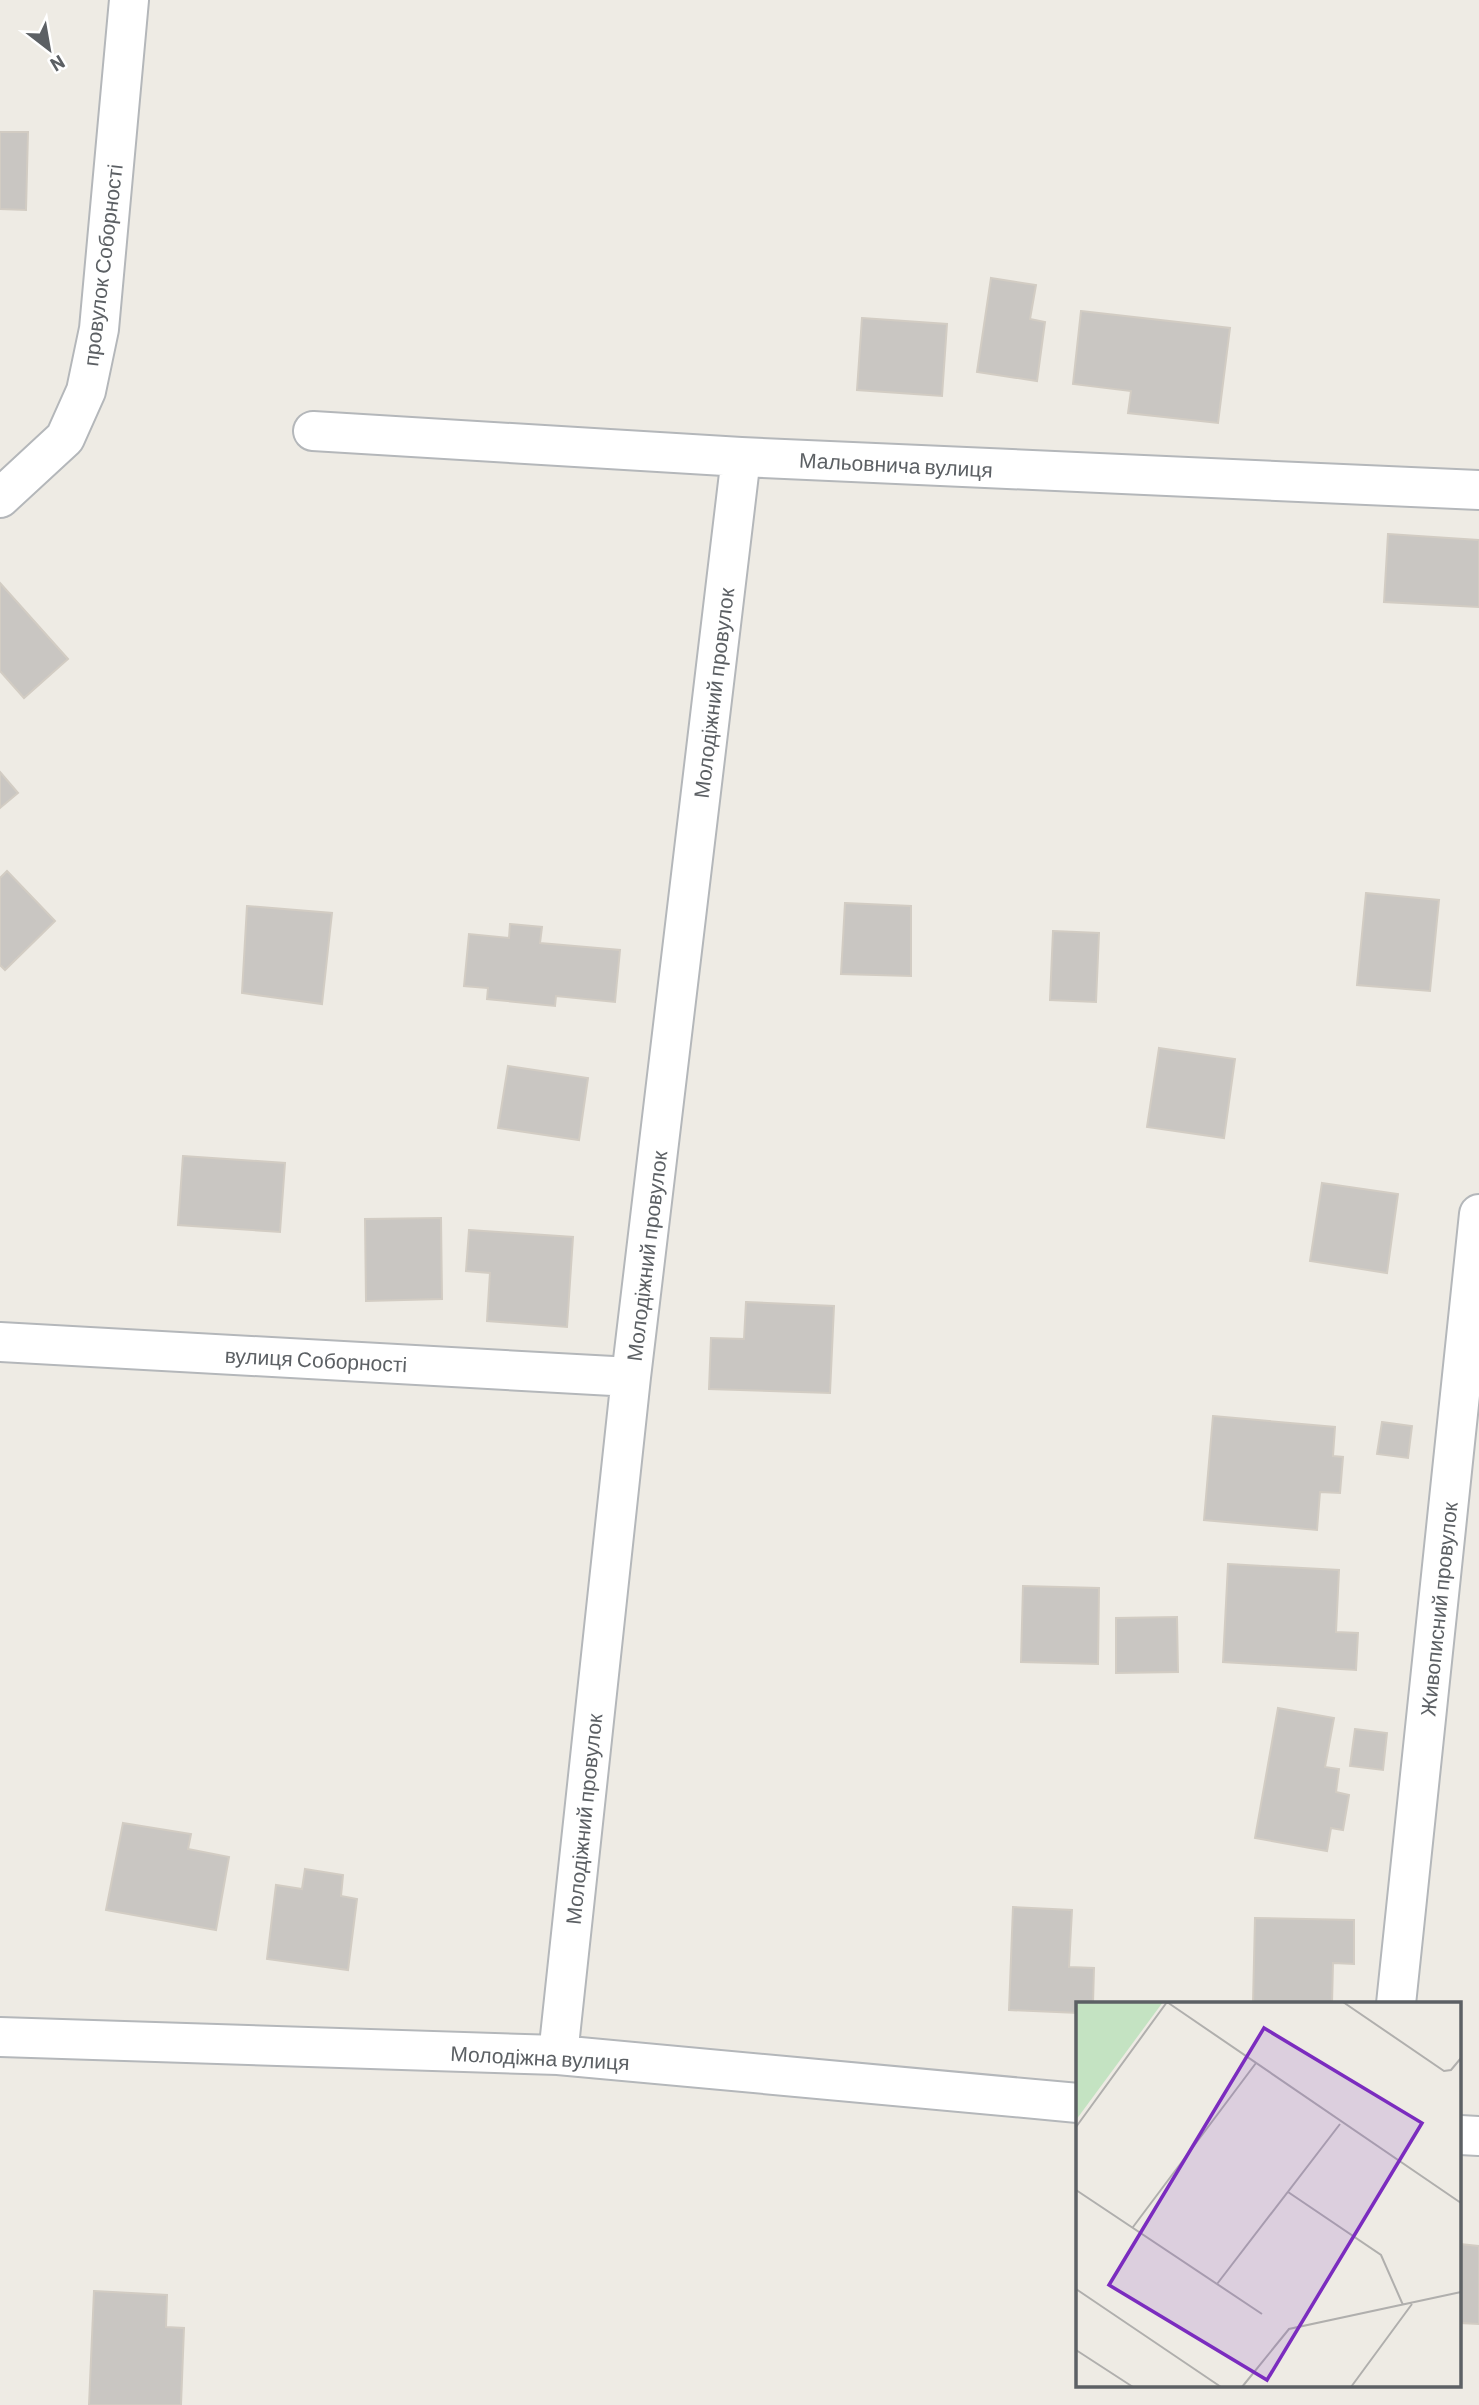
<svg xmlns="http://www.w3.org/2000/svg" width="1479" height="2405" font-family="Barlow,sans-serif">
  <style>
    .building { fill: #c9c6c2; stroke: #d2ccc3; stroke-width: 2 }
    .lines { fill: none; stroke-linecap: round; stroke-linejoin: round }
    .minor-casing { stroke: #b4b7ba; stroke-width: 42 }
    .minor { stroke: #fff; stroke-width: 38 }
    .labels { text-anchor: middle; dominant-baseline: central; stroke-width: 5; stroke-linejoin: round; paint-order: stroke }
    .street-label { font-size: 21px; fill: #5c6064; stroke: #fff }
    .inset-road { fill: none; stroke: #b0afad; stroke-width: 2 }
    .view { fill: #7b2cbf; fill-opacity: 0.15; stroke: #7b2cbf; stroke-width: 3.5 }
    .inset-edge { fill: none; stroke: #5c6064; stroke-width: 3.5 }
  </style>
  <rect width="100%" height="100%" fill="#eeebe4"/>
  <!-- building -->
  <path class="building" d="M 0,132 L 28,132 L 26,210 L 0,209 Z
    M 991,278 L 1036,285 L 1030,319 L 1045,322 L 1037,381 L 977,372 Z
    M 1081,311 L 1230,328 L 1218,423 L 1128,413 L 1131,391 L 1073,384 Z
    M 862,318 L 947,324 L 942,396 L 857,390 Z
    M 1388,534 L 1479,540 L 1479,607 L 1384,602 Z
    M 0,583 L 68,659 L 24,698 L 0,671 Z
    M 0,772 L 18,793 L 0,808 Z
    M 7,871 L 55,921 L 5,970 L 0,965 L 0,878 Z
    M 1366,893 L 1439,900 L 1430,991 L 1357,985 Z
    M 845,903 L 911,906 L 911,976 L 841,974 Z
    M 247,906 L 332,913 L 322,1004 L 242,993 Z
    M 510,924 L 542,927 L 540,943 L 620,950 L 615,1002 L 556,996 L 555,1006 L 487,999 L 488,988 L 464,986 L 469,934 L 509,938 Z
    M 1053,931 L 1099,933 L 1096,1002 L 1050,1000 Z
    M 1159,1048 L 1235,1059 L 1224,1138 L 1147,1127 Z
    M 508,1066 L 588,1078 L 579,1140 L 498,1128 Z
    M 183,1156 L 285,1163 L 280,1232 L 178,1225 Z
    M 1322,1183 L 1398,1194 L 1387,1273 L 1310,1261 Z
    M 441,1218 L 442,1299 L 366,1301 L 365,1219 Z
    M 469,1230 L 573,1237 L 567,1327 L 487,1321 L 490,1273 L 466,1271 Z
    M 746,1302 L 834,1306 L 830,1393 L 709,1389 L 711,1338 L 744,1339 Z
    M 1213,1416 L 1335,1427 L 1333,1456 L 1343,1457 L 1340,1493 L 1320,1492 L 1317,1530 L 1204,1520 Z
    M 1382,1422 L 1412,1426 L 1408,1458 L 1377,1454 Z
    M 1228,1564 L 1339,1570 L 1336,1632 L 1358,1633 L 1356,1670 L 1223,1662 Z
    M 1023,1586 L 1099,1588 L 1098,1664 L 1021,1662 Z
    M 1177,1617 L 1178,1672 L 1116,1673 L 1116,1618 Z
    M 1278,1708 L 1334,1718 L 1325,1767 L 1339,1769 L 1336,1792 L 1349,1795 L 1343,1830 L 1331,1828 L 1327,1851 L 1255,1838 Z
    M 1355,1729 L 1387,1733 L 1383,1770 L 1350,1766 Z
    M 123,1823 L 191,1834 L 188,1849 L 229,1857 L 216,1930 L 106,1910 Z
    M 305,1869 L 343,1875 L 341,1896 L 357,1899 L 348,1970 L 267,1959 L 276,1885 L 302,1889 Z
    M 1013,1907 L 1072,1910 L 1069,1967 L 1094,1968 L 1093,2004 L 1078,2004 L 1078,2013 L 1009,2010 Z
    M 1255,1918 L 1354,1920 L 1354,1964 L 1333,1963 L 1332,2004 L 1253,2004 Z
    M 1460,2244 L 1479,2246 L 1479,2324 L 1460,2323 Z
    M 94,2291 L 167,2295 L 166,2327 L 184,2328 L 181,2405 L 89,2405 Z"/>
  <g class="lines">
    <defs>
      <path id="minor" d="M 313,431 L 741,457 L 1479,490
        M 0,498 L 65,438 L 86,391 L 99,329 L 129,0
        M 0,1342 L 631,1377
        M 1396,2004 L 1479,1214
        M 0,2037 L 558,2055 L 1078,2103
        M 558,2055 L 631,1377 L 741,457
        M 1460,2135 L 1479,2136"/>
    </defs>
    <!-- minor casing -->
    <use href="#minor" class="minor-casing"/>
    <!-- minor -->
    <use href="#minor" class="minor"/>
  </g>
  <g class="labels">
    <!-- street labels -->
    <g class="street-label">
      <text transform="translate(102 265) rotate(-83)">провулок Соборності</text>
      <text transform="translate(896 464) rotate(3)">Мальовнича вулиця</text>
      <text transform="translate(713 693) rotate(-83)">Молодіжний провулок</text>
      <text transform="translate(646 1256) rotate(-83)">Молодіжний провулок</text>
      <text transform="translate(316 1359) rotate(3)">вулиця Соборності</text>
      <text transform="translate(1438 1609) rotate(-84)">Живописний провулок</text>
      <text transform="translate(583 1819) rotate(-84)">Молодіжний провулок</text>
      <text transform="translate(540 2057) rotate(3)">Молодіжна вулиця</text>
    </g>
  </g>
  <!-- overview -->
  <g transform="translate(1076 2002)">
    <rect width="385" height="385" fill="#eeebe4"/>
    <path d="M 0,0 L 87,0 L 0,118 Z" fill="#c4e3c2"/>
    <path class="inset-road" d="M 91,0 L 385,201M 267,0 L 368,69 L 375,68 L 385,56M 0,125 L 91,0M 0,188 L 186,312M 212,190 L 305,253 L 327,303M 57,225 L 180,61M 141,282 L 264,122M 0,287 L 145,385M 0,348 L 57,385M 166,385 L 213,327 L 385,290M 275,385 L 336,302"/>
    <path class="view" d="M 188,26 L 346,121 L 191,378 L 33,283 Z"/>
    <rect width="385" height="385" class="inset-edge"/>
  </g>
  <!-- north arrow -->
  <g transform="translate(49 49) rotate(149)" stroke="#ffffff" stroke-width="5" paint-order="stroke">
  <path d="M0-5L12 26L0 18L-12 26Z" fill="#5c6064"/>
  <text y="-10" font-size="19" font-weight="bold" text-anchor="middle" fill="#5c6064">N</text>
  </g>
</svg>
